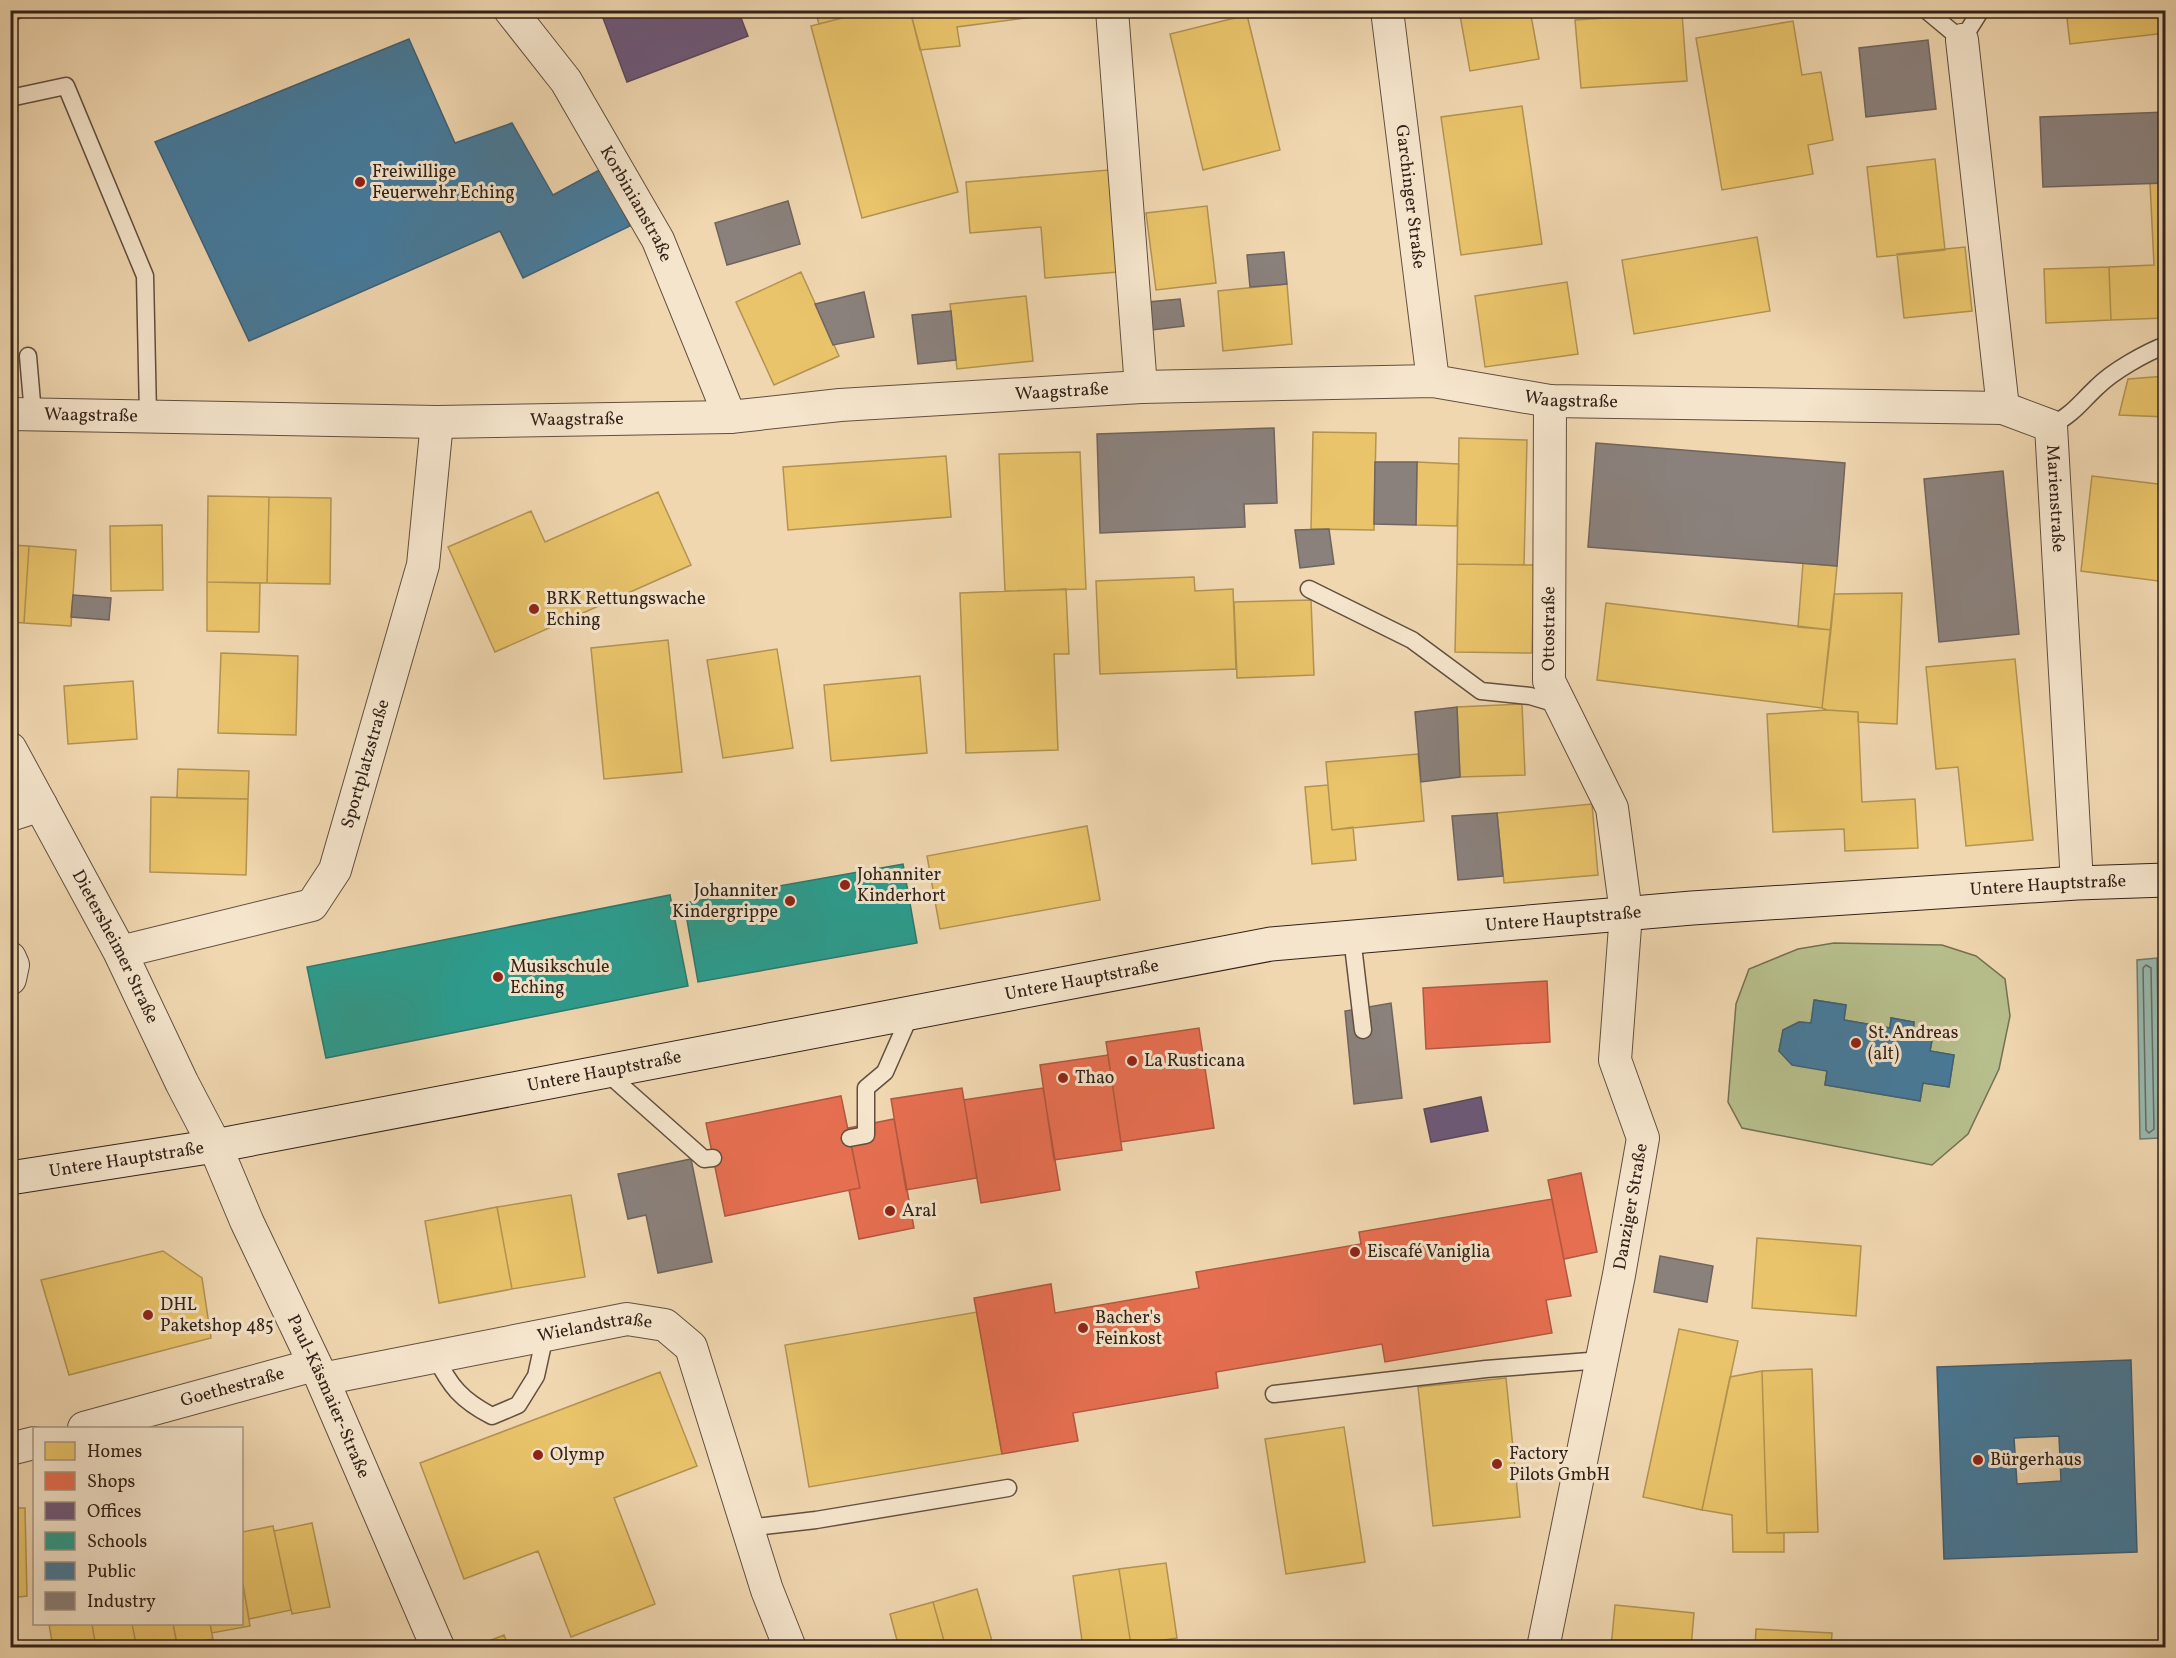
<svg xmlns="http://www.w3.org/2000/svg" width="2176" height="1658" font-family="Vollkorn,serif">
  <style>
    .green { fill: #b7bf8d; stroke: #747053; stroke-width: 1.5; fill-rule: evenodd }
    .water { fill: #9ab9af; stroke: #707d73; stroke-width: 1.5 }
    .homes { fill: #e9c46a; stroke: #b29352; stroke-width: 1.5 }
    .shops { fill: #e76f51; stroke: #b15840; stroke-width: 1.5 }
    .offices { fill: #6d597a; stroke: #5b485d; stroke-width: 1.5 }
    .schools { fill: #2a9d8f; stroke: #2c786c; stroke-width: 1.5 }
    .public { fill: #457b9d; stroke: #3f6075; stroke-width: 1.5; fill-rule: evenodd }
    .industry { fill: #8a817c; stroke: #70645e; stroke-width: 1.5 }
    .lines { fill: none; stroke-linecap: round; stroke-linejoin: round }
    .shore { stroke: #666e64; stroke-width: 1.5 }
    .service-casing { stroke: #624f3f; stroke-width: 19 }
    .minor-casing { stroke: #624f3f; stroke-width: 34 }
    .tertiary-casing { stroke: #624f3f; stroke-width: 35 }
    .secondary-casing { stroke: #322219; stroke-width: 35 }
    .service { stroke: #f5e5cc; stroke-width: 16 }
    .minor { stroke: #f5e5cc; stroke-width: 32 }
    .tertiary { stroke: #f5e5cc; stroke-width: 33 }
    .secondary { stroke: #f5e5cc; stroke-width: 33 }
    .poi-dot { fill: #8f2418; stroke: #f5e5cc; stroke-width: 2 }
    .labels { text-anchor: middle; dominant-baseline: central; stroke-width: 6; stroke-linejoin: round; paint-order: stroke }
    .poi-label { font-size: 18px; fill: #322219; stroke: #f5e5cc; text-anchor: start }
    .street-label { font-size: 18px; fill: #322219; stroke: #f5e5cc }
  </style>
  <rect width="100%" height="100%" fill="#f0d7b0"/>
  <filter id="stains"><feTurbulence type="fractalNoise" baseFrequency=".00333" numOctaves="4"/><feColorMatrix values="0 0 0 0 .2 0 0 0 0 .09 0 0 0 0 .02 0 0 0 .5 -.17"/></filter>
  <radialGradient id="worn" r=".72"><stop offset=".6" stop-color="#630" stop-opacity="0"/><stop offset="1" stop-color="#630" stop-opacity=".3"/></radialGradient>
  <!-- green -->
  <path class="green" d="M 1834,943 L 1942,945 L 1976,956 L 2005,979 L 2010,1016 L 1999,1069 L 1968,1134 L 1932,1165 L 1742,1128 L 1728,1102 L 1736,1004 L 1749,969 L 1798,949 ZM 1815,1000 L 1846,1005 L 1844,1020 L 1890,1028 L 1891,1018 L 1914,1022 L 1913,1032 L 1933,1035 L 1930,1051 L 1954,1055 L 1949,1087 L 1923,1083 L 1920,1101 L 1825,1085 L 1827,1071 L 1779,1051 L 1783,1030 L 1799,1022 L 1811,1023 Z"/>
  <!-- water -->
  <path class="water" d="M 2157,958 L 2160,1138 L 2140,1139 L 2137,960 Z"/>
  <!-- homes -->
  <path class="homes" d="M 815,10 L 872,10 L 819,24 Z
    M 872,10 L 910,10 L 958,192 L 862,218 L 811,26 Z
    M 910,10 L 1086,10 L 957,27 L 960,46 L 920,50 Z
    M 1459,10 L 1530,10 L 1539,59 L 1470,71 Z
    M 2066,10 L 2166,10 L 2166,33 L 2070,44 Z
    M 1682,13 L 1687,81 L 1581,88 L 1575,20 Z
    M 1247,15 L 1280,150 L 1203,170 L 1170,34 Z
    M 1793,21 L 1802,75 L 1821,72 L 1833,140 L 1808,145 L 1813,174 L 1722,190 L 1696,38 Z
    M 1522,106 L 1542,244 L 1461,255 L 1441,117 Z
    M 1935,159 L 1945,250 L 1877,257 L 1867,167 Z
    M 1109,170 L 1118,272 L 1045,278 L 1041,227 L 970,233 L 966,182 Z
    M 2150,183 L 2166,183 L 2166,318 L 2111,320 L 2109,267 L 2154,265 Z
    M 1207,206 L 1216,283 L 1156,290 L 1146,213 Z
    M 1757,237 L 1770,311 L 1634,334 L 1622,260 Z
    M 1965,247 L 1972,311 L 1904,318 L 1897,254 Z
    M 2109,267 L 2111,320 L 2046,323 L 2044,269 Z
    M 801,272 L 839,356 L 774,385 L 736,302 Z
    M 1567,282 L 1578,354 L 1485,367 L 1475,296 Z
    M 1287,284 L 1292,344 L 1223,351 L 1218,291 Z
    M 1026,296 L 1033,361 L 957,369 L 950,304 Z
    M 2166,376 L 2166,417 L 2119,415 L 2128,379 Z
    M 1313,432 L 1376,433 L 1374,530 L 1311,529 Z
    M 1459,438 L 1527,440 L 1524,565 L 1457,564 Z
    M 1080,452 L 1086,589 L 1005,591 L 999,454 Z
    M 946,456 L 951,517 L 788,530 L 783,467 Z
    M 1417,462 L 1459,464 L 1457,526 L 1416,525 Z
    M 2092,476 L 2166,485 L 2166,582 L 2081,571 Z
    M 658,492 L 691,565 L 495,652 L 448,547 L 531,511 L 545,542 Z
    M 208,496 L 269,497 L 267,583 L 207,582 Z
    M 269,497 L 331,498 L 330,584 L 267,583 Z
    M 162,525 L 163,590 L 111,591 L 110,526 Z
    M 10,545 L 29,546 L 24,623 L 10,622 Z
    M 29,546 L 76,550 L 71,626 L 24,623 Z
    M 1803,563 L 1837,566 L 1831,630 L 1798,627 Z
    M 1457,564 L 1534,565 L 1532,653 L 1455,652 Z
    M 1194,577 L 1195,591 L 1233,589 L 1236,669 L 1100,674 L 1096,581 Z
    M 207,582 L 260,583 L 259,632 L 207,631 Z
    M 1066,589 L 1069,654 L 1054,654 L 1058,750 L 966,753 L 960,593 Z
    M 1902,593 L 1897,724 L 1858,722 L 1858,712 L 1827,710 L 1822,708 L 1834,594 Z
    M 1311,600 L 1314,675 L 1237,678 L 1234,602 Z
    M 1606,603 L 1831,630 L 1822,708 L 1597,680 Z
    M 668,640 L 682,772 L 604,779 L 591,648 Z
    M 777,649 L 793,748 L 723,758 L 707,660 Z
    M 221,653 L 298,656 L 296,735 L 218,733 Z
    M 2015,659 L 2033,840 L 1966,846 L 1958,767 L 1936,769 L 1926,667 Z
    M 920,676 L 927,753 L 831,761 L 824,685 Z
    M 133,681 L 137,739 L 68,744 L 64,686 Z
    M 1522,704 L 1525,775 L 1460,777 L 1457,707 Z
    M 2166,707 L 2166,813 L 2164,813 L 2160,708 Z
    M 1827,710 L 1858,712 L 1862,802 L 1915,799 L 1918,848 L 1845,851 L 1844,829 L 1773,832 L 1767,714 Z
    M 1418,754 L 1424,821 L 1332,830 L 1326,762 Z
    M 178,769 L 249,771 L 248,799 L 177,798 Z
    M 1328,785 L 1332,830 L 1353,827 L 1356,860 L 1312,864 L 1305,787 Z
    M 151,797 L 248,799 L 246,875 L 150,872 Z
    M 1592,804 L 1598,875 L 1504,883 L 1497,813 Z
    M 1087,826 L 1100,900 L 940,929 L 927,856 Z
    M 571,1195 L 585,1277 L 512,1289 L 497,1207 Z
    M 497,1207 L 512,1289 L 439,1303 L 425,1221 Z
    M 1757,1238 L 1861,1246 L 1856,1316 L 1752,1308 Z
    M 163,1251 L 202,1278 L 211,1338 L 69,1375 L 41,1280 Z
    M 977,1312 L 1002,1454 L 809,1487 L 785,1345 Z
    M 1679,1329 L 1738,1341 L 1702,1510 L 1643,1497 Z
    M 1812,1369 L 1818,1532 L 1767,1533 L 1762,1371 Z
    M 1762,1371 L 1767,1533 L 1784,1533 L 1784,1552 L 1733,1552 L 1732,1515 L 1702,1510 L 1730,1377 Z
    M 660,1372 L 697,1466 L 614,1498 L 655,1604 L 571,1637 L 538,1551 L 464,1579 L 420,1463 Z
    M 1506,1378 L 1520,1517 L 1433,1526 L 1418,1387 Z
    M 1344,1427 L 1365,1562 L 1286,1574 L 1265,1439 Z
    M 10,1508 L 25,1508 L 27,1596 L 10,1598 Z
    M 312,1523 L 330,1607 L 292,1614 L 274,1531 Z
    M 273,1526 L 291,1610 L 249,1619 L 242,1579 L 242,1532 Z
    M 1166,1563 L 1177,1638 L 1131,1645 L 1119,1569 Z
    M 1119,1569 L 1131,1645 L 1083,1648 L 1073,1576 Z
    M 242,1579 L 250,1626 L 212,1633 L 210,1624 L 242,1624 Z
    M 977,1589 L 994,1648 L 946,1648 L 933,1602 Z
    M 933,1602 L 946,1648 L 899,1648 L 890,1614 Z
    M 1615,1605 L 1694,1613 L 1691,1648 L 1611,1648 Z
    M 49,1624 L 92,1624 L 96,1648 L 53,1648 Z
    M 92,1624 L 132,1624 L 137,1648 L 96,1648 Z
    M 132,1624 L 173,1624 L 178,1648 L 137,1648 Z
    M 173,1624 L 210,1624 L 213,1639 L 177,1645 Z
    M 1756,1629 L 1832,1633 L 1831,1648 L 1755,1648 Z
    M 504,1635 L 509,1648 L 486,1648 L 484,1643 Z"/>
  <!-- shops -->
  <path class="shops" d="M 1547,981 L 1550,1042 L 1426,1049 L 1423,988 Z
    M 1199,1028 L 1214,1128 L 1121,1142 L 1106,1042 Z
    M 1108,1055 L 1122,1150 L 1054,1160 L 1040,1065 Z
    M 962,1088 L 977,1178 L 906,1190 L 891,1099 Z
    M 1043,1088 L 1060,1190 L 981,1203 L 964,1100 Z
    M 841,1096 L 860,1188 L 725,1216 L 706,1123 Z
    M 894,1119 L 914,1228 L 859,1239 L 849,1190 L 860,1188 L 848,1128 Z
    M 1581,1173 L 1597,1252 L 1564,1259 L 1548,1180 Z
    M 1552,1199 L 1571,1296 L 1546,1300 L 1552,1333 L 1385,1362 L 1382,1344 L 1216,1372 L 1218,1388 L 1073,1413 L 1078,1441 L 1002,1454 L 974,1298 L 1051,1284 L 1055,1313 L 1199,1288 L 1196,1272 L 1361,1244 L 1359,1232 Z"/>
  <!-- offices -->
  <path class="offices" d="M 600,10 L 738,10 L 748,36 L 627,82 Z
    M 1481,1097 L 1488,1131 L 1431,1142 L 1424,1109 Z"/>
  <!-- schools -->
  <path class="schools" d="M 903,864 L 917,943 L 698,982 L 684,903 Z
    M 670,895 L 688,986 L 326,1058 L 307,967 Z"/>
  <!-- public -->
  <path class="public" d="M 409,39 L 455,143 L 512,123 L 553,195 L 603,168 L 630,226 L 523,278 L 500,231 L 249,341 L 155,142 Z
    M 1814,1000 L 1846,1005 L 1844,1020 L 1890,1028 L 1891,1018 L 1914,1022 L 1913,1032 L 1933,1035 L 1930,1051 L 1954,1055 L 1949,1087 L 1923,1083 L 1920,1101 L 1825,1085 L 1827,1071 L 1792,1065 L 1779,1051 L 1783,1030 L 1799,1022 L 1811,1023 Z
    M 2131,1360 L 2137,1552 L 1944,1559 L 1937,1367 ZM 2059,1436 L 2061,1481 L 2017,1484 L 2014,1438 Z"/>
  <!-- industry -->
  <path class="industry" d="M 1928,40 L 1936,109 L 1866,117 L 1859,48 Z
    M 2166,112 L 2166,183 L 2043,187 L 2040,117 Z
    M 788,201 L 800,244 L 727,265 L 715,223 Z
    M 1284,252 L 1287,284 L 1250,287 L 1247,255 Z
    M 864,292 L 874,337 L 833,345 L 815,304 Z
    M 1180,299 L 1184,326 L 1152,330 L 1148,302 Z
    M 951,311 L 956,360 L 918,364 L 912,315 Z
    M 1274,428 L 1277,503 L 1244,504 L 1245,527 L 1100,533 L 1097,434 Z
    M 1596,443 L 1845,463 L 1837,566 L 1588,547 Z
    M 1375,462 L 1417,462 L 1416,525 L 1374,524 Z
    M 2003,471 L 2019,634 L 1939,642 L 1924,479 Z
    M 1329,529 L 1334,564 L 1300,568 L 1295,530 Z
    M 73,595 L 111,598 L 109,620 L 71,617 Z
    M 1457,707 L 1460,777 L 1421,782 L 1415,712 Z
    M 1497,813 L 1503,876 L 1458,880 L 1452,816 Z
    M 1391,1003 L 1402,1098 L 1354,1104 L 1345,1011 Z
    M 691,1159 L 712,1262 L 658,1273 L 646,1215 L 628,1219 L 618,1174 Z
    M 1660,1256 L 1713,1266 L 1707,1302 L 1654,1292 Z"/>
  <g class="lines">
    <!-- shore -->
    <path class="shore" d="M 2146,965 L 2151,968 L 2154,1129 L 2149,1133 L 2146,1130 L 2143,968 Z"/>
    <defs>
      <path id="service" d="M 1926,10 L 1962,40 L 1981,10
        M 10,14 L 17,10
        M 10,98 L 66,86 L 145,276 L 148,415
        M 28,356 L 33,414
        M 2051,426 C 2075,412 2078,405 2097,387 C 2113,371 2145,353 2166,345
        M 1309,589 L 1412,640 L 1481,691 L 1530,696 L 1560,705
        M 1352,937 L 1363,1030
        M 606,1072 L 704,1159 L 713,1158
        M 850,1138 L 866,1135 L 866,1088 L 885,1072 L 911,1013
        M 435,1356 C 450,1386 461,1400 492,1416 L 518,1405 L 536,1376 L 545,1335
        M 1274,1394 L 1486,1369 L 1602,1360
        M 747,1528 L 816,1520 L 1008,1488"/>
      <g id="minor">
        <path id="s1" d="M 510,10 L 566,81 L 658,240 L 730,417"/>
        <path d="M 1112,10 L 1141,387"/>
        <path id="s2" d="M 1387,10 L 1433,381"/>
        <path d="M 1962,40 L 2003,408"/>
        <path id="s3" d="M 10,414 L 437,422 L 730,417 L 840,405 L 1141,387 L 1433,381 L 1550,401 L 2003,408 L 2051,426 L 2077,883"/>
        <path d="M 10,815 L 41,805"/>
        <path id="s4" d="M 120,952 L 312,905 L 335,870 L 423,565 L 437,422"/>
        <path d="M 10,958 L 13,965 L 10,979"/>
        <path id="s5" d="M 322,1379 L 627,1319 L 665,1325 L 691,1347 L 767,1590 L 790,1648"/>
        <path id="s6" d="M 84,1428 L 314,1365"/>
        <path d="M 10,1449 L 34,1443"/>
        <path id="s7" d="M 1543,1648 L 1619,1275 L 1643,1138 L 1615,1060 L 1626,913 L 1612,808 L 1549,681 L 1550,401"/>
      </g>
      <g id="tertiary">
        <path id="s8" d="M 10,749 L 120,952 L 182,1083 L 215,1146 L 247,1222 L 322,1379 L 438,1648"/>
      </g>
      <g id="secondary">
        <path id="s9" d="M 10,1178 L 215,1146 L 1271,944 L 1692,908 L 2077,883 L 2166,880"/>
      </g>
    </defs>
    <!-- service casing -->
    <use href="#service" class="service-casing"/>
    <!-- minor casing -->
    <use href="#minor" class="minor-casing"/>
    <!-- tertiary casing -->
    <use href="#tertiary" class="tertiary-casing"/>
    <!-- secondary casing -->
    <use href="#secondary" class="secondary-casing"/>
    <!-- service -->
    <use href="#service" class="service"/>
    <!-- minor -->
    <use href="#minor" class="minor"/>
    <!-- tertiary -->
    <use href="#tertiary" class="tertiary"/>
    <!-- secondary -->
    <use href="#secondary" class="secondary"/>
  </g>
  <!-- markers -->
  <g class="poi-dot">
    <circle cx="360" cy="182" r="6"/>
    <circle cx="534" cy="609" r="6"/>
    <circle cx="845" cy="885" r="6"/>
    <circle cx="790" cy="901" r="6"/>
    <circle cx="498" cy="977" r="6"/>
    <circle cx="1856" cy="1043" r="6"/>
    <circle cx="1132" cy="1061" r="6"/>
    <circle cx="1063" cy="1078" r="6"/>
    <circle cx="890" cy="1211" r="6"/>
    <circle cx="1355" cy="1252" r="6"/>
    <circle cx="148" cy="1315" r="6"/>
    <circle cx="1083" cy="1328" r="6"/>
    <circle cx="538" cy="1455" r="6"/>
    <circle cx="1978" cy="1460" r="6"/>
    <circle cx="1497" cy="1464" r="6"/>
  </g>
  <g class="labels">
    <!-- poi labels -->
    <g class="poi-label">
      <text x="372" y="172">Freiwillige<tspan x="372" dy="21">Feuerwehr Eching</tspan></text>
      <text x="546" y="599">BRK Rettungswache<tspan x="546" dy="21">Eching</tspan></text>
      <text x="857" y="875">Johanniter<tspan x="857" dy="21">Kinderhort</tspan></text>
      <text x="778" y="891" text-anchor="end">Johanniter<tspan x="778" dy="21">Kindergrippe</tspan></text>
      <text x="510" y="967">Musikschule<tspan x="510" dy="21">Eching</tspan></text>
      <text x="1868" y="1033">St. Andreas<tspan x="1868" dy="21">(alt)</tspan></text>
      <text x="1144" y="1061">La Rusticana</text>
      <text x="1075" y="1078">Thao</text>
      <text x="902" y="1211">Aral</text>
      <text x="1367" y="1252">Eiscafé Vaniglia</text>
      <text x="160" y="1305">DHL<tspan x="160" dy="21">Paketshop 485</tspan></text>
      <text x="1095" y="1318">Bacher's<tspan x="1095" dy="21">Feinkost</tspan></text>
      <text x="1509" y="1454">Factory<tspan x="1509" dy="21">Pilots GmbH</tspan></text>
      <text x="550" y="1455">Olymp</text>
      <text x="1990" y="1460">Bürgerhaus</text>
    </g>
    <!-- street labels -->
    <g class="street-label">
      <text stroke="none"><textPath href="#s2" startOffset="188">Garchinger Straße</textPath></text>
      <text stroke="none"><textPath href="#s1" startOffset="232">Korbinianstraße</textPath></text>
      <text stroke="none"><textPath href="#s3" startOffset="1053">Waagstraße</textPath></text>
      <text stroke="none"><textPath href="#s3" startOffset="1564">Waagstraße</textPath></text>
      <text stroke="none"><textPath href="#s3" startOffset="81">Waagstraße</textPath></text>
      <text stroke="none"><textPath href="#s3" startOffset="567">Waagstraße</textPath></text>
      <text stroke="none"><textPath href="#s3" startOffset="2120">Marienstraße</textPath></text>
      <text stroke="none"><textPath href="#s7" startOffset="1050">Ottostraße</textPath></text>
      <text stroke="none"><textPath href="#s4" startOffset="350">Sportplatzstraße</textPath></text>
      <text stroke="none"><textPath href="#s9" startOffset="2062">Untere Hauptstraße</textPath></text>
      <text stroke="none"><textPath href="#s9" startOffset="1576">Untere Hauptstraße</textPath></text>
      <text stroke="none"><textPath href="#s8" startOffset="224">Dietersheimer Straße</textPath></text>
      <text stroke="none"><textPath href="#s9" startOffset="1090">Untere Hauptstraße</textPath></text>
      <text stroke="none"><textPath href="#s9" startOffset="604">Untere Hauptstraße</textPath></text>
      <text stroke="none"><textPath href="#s9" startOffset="118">Untere Hauptstraße</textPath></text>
      <text stroke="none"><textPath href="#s7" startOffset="450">Danziger Straße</textPath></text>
      <text stroke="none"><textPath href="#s5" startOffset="278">Wielandstraße</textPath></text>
      <text stroke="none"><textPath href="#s6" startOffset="154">Goethestraße</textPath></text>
      <text stroke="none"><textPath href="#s8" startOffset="722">Paul-Käsmaier-Straße</textPath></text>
    </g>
  </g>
  <!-- margin -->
  <rect width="2176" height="1658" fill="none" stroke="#f0d7b0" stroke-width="36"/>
  <rect x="12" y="12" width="2152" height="1634" fill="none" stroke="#322219" stroke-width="3"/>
  <rect x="18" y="18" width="2140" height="1622" fill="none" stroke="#322219" stroke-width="1.5"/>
  <!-- legend -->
  <rect x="33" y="1427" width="210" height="198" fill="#f5e5cc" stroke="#a79784" stroke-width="1.5"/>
  <rect x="45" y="1442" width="30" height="18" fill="#e9c46a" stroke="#a79784" stroke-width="1.5"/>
  <text x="87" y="1457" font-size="18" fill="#322219">Homes</text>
  <rect x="45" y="1472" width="30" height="18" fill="#e76f51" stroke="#a79784" stroke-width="1.5"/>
  <text x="87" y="1487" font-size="18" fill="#322219">Shops</text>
  <rect x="45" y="1502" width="30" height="18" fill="#6d597a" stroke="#a79784" stroke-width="1.5"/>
  <text x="87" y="1517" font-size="18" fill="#322219">Offices</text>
  <rect x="45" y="1532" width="30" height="18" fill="#2a9d8f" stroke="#a79784" stroke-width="1.5"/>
  <text x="87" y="1547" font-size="18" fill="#322219">Schools</text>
  <rect x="45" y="1562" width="30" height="18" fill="#457b9d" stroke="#a79784" stroke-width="1.5"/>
  <text x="87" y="1577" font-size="18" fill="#322219">Public</text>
  <rect x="45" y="1592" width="30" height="18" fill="#8a817c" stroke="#a79784" stroke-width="1.5"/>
  <text x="87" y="1607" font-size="18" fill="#322219">Industry</text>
  <rect width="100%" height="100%" filter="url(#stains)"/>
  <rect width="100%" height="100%" fill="url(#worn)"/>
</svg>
